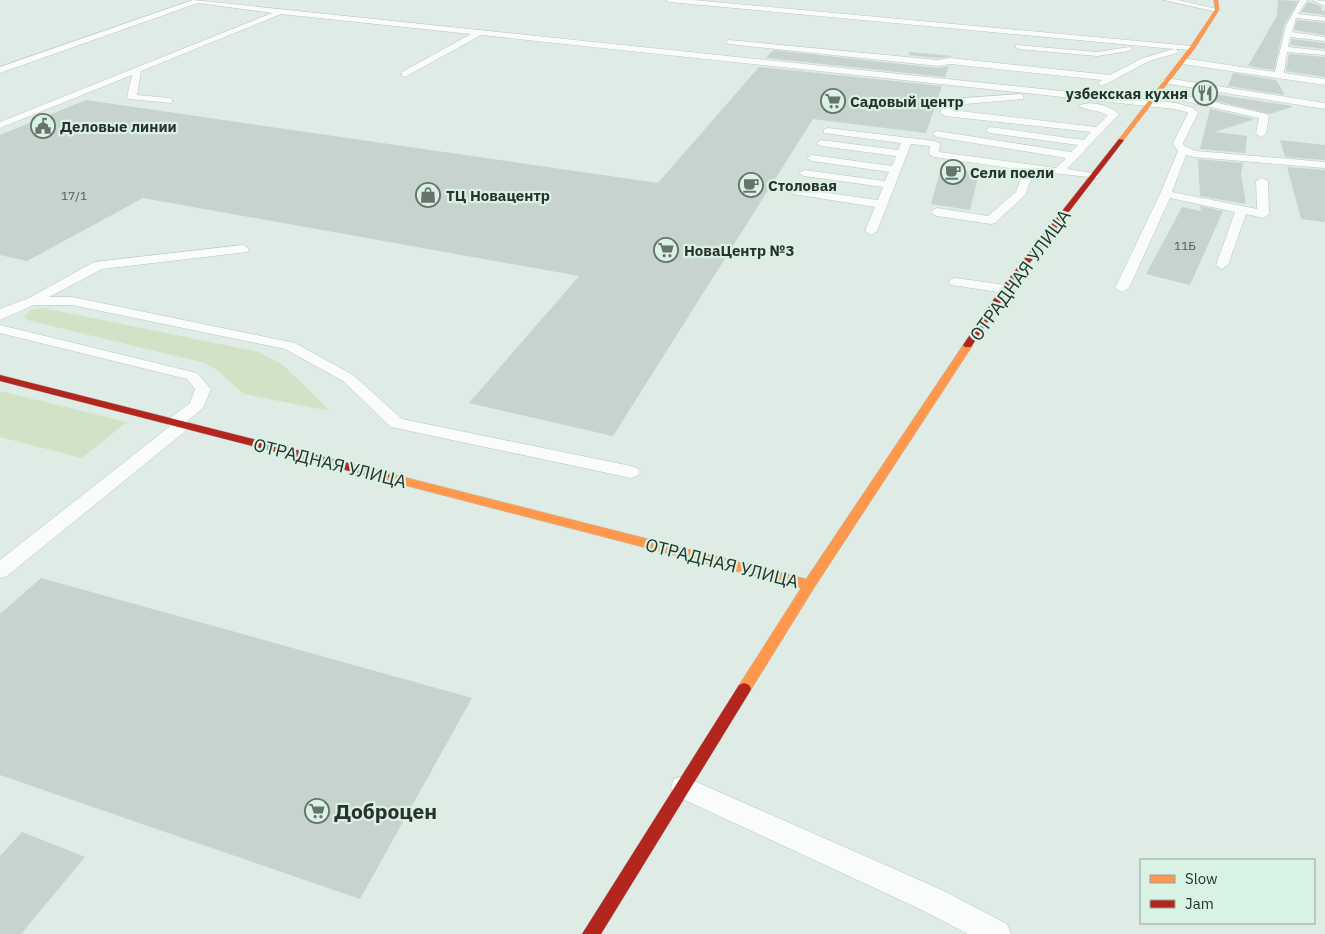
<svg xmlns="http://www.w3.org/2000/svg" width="1325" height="934" font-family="'IBM Plex Sans',sans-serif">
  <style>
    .green { fill: #d2e2c6 }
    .building { fill: #c6d3ce }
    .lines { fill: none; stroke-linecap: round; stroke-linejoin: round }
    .lane-casing { stroke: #bac5bf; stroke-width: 1 }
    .slow-casing { stroke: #bac5bf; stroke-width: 1 }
    .jam-casing { stroke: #bac5bf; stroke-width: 1 }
    .lane { fill: #fafcfb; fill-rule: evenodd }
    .slow { fill: #ff974d; fill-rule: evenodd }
    .jam { fill: #b3261e; fill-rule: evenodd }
    .labels { text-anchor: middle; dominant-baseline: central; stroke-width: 4.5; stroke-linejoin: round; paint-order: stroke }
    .far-number-label { font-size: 12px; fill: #505a55 }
    .far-poi-label { font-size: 15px; font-weight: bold; fill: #29322d; stroke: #d8f2e4; text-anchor: start }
    .street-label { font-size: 18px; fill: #29322d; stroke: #d8f2e4 }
    .near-poi-label { font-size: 21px; font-weight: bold; fill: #29322d; stroke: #d8f2e4; text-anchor: start }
  </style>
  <rect width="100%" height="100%" fill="#deece5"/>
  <!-- green -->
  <path class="green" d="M 43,308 L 259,352 L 283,365 L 330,411 L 244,394 L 217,370 L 205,363 L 27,320 L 24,316 L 31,310 Z
    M 0,391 L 127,422 L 82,458 L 0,437 Z"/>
  <!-- building -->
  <path class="building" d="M 1278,0 L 1298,1 L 1284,26 L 1274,70 L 1248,66 L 1277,16 Z
    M 1308,2 L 1321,6 L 1322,11 L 1325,11 L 1325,15 L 1301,12 Z
    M 1297,20 L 1325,23 L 1325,35 L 1294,30 Z
    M 1292,39 L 1325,43 L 1325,49 L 1290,45 Z
    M 773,50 L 938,68 L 949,66 L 945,77 L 766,58 Z
    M 910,52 L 953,56 L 938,58 L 909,55 Z
    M 1289,54 L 1325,57 L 1325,77 L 1286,71 Z
    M 759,67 L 942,86 L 926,133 L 813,119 L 613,436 L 469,403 L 579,276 L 143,198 L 27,261 L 0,255 L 0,135 L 86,100 L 658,183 Z
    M 1233,73 L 1276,80 L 1285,95 L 1228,86 Z
    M 1214,94 L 1292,106 L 1292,107 L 1270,114 L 1212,100 Z
    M 1210,109 L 1255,119 L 1214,132 L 1247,136 L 1245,153 L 1200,149 Z
    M 1280,140 L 1325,145 L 1325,160 L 1285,157 Z
    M 1198,159 L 1243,163 L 1241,174 L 1246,204 L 1200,196 Z
    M 1287,167 L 1325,170 L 1325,222 L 1301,219 Z
    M 941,168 L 979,173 L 970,210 L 931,204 Z
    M 1200,206 L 1223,211 L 1190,285 L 1146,274 L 1182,207 L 1201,211 Z
    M 41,578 L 472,698 L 360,899 L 0,775 L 0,614 Z
    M 22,832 L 85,857 L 21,934 L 0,934 L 0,856 Z"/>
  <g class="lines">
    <defs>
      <path id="lane" d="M 193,0 L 1176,103 L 1193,108 L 1198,113 L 1183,143 L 1184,146 L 1196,151 L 1325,162 L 1325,168 L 1194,157 L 1186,155 L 1172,192 L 1257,209 L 1256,181 L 1262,178 L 1268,181 L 1269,214 L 1263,218 L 1246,214 L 1228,265 L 1222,269 L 1216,265 L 1235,212 L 1170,198 L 1129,288 L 1122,292 L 1115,288 L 1160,194 L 1178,151 L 1173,143 L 1188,113 L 1187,112 L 1175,109 L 481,35 L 405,77 L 402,76 L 402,72 L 471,34 L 281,14 L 141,71 L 137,95 L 169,98 L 172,99 L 172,103 L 129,99 L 127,97 L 132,75 L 0,128 L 0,122 L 272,13 L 198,3 L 0,73 L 0,67 Z
        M 666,0 L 693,0 L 1192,46 L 1196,48 L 1192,50 L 1175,49 L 1178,51 L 1177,53 L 1149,61 L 1102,86 L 1098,83 L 1102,80 L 950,64 L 938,66 L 729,44 L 725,42 L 729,40 L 938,60 L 950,58 L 1110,75 L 1143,58 L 1174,49 L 669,2 Z
        M 1164,0 L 1178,0 L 1221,10 L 1217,12 Z
        M 1300,0 L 1307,0 L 1298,14 L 1325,17 L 1325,21 L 1296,18 L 1292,32 L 1325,37 L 1325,41 L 1290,37 L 1288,47 L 1325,51 L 1325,55 L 1287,52 L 1284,73 L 1325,79 L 1325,85 L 1182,64 L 1178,61 L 1182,58 L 1275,72 L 1286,26 Z
        M 1313,0 L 1325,1 L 1325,6 L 1314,1 Z
        M 1016,45 L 1097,52 L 1129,47 L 1133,49 L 1129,51 L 1097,56 L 1019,49 L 1015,47 Z
        M 1166,78 L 1325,103 L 1325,109 L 1163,83 L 1162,81 Z
        M 1020,94 L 1023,95 L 1023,99 L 953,105 L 951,110 L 1096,127 L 1108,115 C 1099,110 1087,111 1079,106 C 1089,99 1111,106 1119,114 L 1067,169 L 1098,174 L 1099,176 L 1098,178 L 1034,171 L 1025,195 L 995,223 L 991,224 L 937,216 L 933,214 L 931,212 L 933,210 L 937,208 L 988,216 L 1016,192 L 1024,170 L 934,157 L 929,154 L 930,146 L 911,144 L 877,231 L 871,235 L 865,231 L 875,207 L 793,194 L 787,191 L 793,188 L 878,200 L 883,187 L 804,176 L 799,173 L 804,170 L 885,181 L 889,172 L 812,161 L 807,158 L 812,155 L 892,166 L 896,156 L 821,146 L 816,143 L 821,140 L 898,150 L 901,143 L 824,133 L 824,129 L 828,128 L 935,141 L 940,144 L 939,152 L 1056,168 L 1066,158 L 937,137 L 932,134 L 937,131 L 1071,152 L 1078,145 L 990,133 L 985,130 L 990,127 L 1084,140 L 1091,132 L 945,116 L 940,113 L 944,102 L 949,99 Z
        M 1178,94 L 1267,114 L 1269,116 L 1266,134 L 1261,137 L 1256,134 L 1259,118 L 1175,99 L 1175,95 Z
        M 243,245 L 249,249 L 247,252 L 102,269 L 49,297 L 72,297 L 295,343 L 353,375 L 402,419 L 631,466 L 637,468 L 640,472 L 637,476 L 631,478 L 391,427 L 343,381 L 285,349 L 72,305 L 34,305 L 0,320 L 0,309 L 29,298 L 94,262 Z
        M 956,278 L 1005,285 L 1012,289 L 1005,293 L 951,285 L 949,282 L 951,279 Z
        M 0,325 L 197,373 L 211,389 L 203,408 L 187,421 L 190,425 L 188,429 L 7,576 L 0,578 L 0,560 L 169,427 L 167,423 L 169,419 L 190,403 L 195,389 L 187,379 L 0,333 Z
        M 683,776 L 942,890 L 1007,924 L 1011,934 L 968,934 L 922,910 L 674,795 L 671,787 L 674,779 Z"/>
      <path id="slow" d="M 1214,0 L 1218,0 L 1219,10 L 1195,48 L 1123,141 L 1119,141 L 1119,139 L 1190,47 L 1215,10 Z
        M 968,342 L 973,345 L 814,588 L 749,693 L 744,695 L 739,693 L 737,689 L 739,685 L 801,588 L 384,480 L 378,476 L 384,472 L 806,579 L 963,345 Z"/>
      <path id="jam" d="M 1119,139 L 1124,140 L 1009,290 L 971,347 L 965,347 L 963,345 L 1002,287 Z
        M 0,375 L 384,472 L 390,476 L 384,480 L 0,381 Z
        M 744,683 L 749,685 L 751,689 L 749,693 L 601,934 L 582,934 L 739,685 Z"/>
    </defs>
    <!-- lane casing -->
    <use href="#lane" class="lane-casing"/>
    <!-- slow casing -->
    <use href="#slow" class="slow-casing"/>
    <!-- jam casing -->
    <use href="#jam" class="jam-casing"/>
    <!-- lane -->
    <use href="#lane" class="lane"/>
    <!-- slow -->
    <use href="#slow" class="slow"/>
    <!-- jam -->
    <use href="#jam" class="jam"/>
  </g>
  <!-- icons -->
  <defs>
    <symbol id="restaurant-ring" viewBox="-11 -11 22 22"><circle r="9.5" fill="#d8f2e4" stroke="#68736d" stroke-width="1.5"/><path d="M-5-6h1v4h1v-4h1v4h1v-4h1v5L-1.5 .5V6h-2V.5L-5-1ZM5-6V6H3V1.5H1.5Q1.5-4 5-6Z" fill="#68736d"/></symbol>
    <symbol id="supermarket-ring" viewBox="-11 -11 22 22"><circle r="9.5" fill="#d8f2e4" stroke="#68736d" stroke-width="1.5"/><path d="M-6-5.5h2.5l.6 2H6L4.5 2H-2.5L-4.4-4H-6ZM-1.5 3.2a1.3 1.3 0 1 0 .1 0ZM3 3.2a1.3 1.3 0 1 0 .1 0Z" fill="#68736d"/></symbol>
    <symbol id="civic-ring" viewBox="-11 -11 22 22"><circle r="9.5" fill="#d8f2e4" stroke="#68736d" stroke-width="1.5"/><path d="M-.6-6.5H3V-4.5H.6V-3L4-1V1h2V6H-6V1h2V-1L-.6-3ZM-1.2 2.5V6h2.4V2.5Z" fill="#68736d"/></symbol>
    <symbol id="cafe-ring" viewBox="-11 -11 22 22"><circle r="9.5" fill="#d8f2e4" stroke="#68736d" stroke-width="1.5"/><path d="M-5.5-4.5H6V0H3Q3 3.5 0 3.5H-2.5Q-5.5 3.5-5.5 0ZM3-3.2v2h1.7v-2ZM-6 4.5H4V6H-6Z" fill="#68736d"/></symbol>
    <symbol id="shop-ring" viewBox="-11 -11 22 22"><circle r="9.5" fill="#d8f2e4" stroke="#68736d" stroke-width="1.5"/><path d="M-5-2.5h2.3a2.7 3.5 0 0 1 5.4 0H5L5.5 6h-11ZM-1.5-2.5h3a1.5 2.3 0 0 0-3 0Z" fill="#68736d"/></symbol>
  </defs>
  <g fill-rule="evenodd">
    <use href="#restaurant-ring" x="1191" y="79" width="28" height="28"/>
    <use href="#supermarket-ring" x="819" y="87" width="28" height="28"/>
    <use href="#civic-ring" x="29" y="112" width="28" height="28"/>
    <use href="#cafe-ring" x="939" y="158" width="28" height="28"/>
    <use href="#cafe-ring" x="737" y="171" width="28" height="28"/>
    <use href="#shop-ring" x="414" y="181" width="28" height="28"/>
    <use href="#supermarket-ring" x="652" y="236" width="28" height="28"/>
    <use href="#supermarket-ring" x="303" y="797" width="28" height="28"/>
  </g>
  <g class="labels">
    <!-- far-number labels -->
    <g class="far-number-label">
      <text x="74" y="195">17/1</text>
      <text x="1185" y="245">11Б</text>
    </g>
    <!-- far-poi labels -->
    <g class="far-poi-label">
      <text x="1188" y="93" text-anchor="end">узбекская кухня</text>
      <text x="850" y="101">Садовый центр</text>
      <text x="60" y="126">Деловые линии</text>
      <text x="970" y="172">Сели поели</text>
      <text x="768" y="185">Столовая</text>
      <text x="446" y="195">ТЦ Новацентр</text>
      <text x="684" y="250">НоваЦентр №3</text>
    </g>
    <!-- street labels -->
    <g class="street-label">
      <text transform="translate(1020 275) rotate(-54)">ОТРАДНАЯ УЛИЦА</text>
      <text transform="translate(330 463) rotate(14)">ОТРАДНАЯ УЛИЦА</text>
      <text transform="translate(722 563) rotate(14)">ОТРАДНАЯ УЛИЦА</text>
    </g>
    <!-- near-poi labels -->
    <g class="near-poi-label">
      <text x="334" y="811">Доброцен</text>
    </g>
  </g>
  <!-- legend -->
  <rect x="1140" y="859" width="175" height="65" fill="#d8f2e4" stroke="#92a59b"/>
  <rect x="1150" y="875" width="25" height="8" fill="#ff974d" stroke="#92a59b"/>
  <text x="1185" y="884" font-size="15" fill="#29322d">Slow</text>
  <rect x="1150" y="900" width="25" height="8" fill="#b3261e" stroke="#92a59b"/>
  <text x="1185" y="909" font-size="15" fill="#29322d">Jam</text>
</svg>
